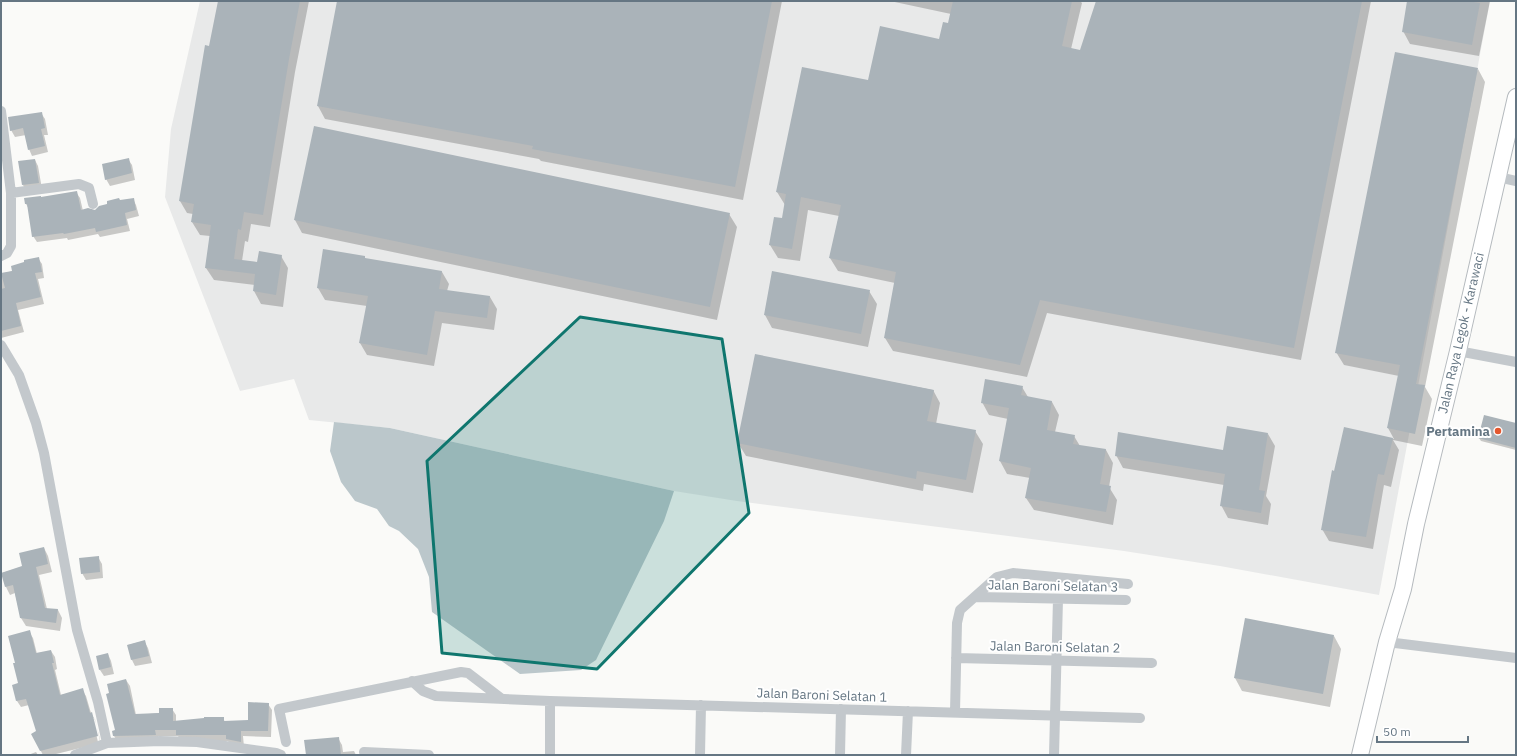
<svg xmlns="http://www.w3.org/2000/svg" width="1517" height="756" font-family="'IBM Plex Sans',sans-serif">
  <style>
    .built { fill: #e8e9e9 }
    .water { fill: #bbc7cb }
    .shadow { fill: #0003; fill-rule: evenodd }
    .building { fill: #aab3b9 }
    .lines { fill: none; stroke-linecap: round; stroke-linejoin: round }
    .primary-casing { stroke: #b5babe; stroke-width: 18 }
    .minor { stroke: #c3c8cc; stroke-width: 10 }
    .primary { stroke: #fff; stroke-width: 16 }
    .marked { fill: #0f766e; fill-opacity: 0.2; stroke: #0f766e; stroke-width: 3; stroke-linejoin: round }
    .poi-dot { fill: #e4572e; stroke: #fff; stroke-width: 1.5 }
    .labels { text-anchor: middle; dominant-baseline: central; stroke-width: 4; stroke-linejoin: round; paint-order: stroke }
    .street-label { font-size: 13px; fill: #657683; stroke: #fff }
    .poi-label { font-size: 13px; font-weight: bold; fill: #657683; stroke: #fff; text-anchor: end }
  </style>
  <rect width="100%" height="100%" fill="#fafaf8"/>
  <!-- built -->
  <path class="built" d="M 200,1 L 1490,1 L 1379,595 L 1220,566 L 1124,551 L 737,501 L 674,491 L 390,428 L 309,420 L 294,379 L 240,391 L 165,197 L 171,129 Z"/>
  <!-- water -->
  <path class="water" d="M 334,422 L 390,428 L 674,491 L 664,521 L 596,660 L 581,670 L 520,674 L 432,612 L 429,577 L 418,549 L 399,531 L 389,526 L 377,509 L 355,501 L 341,482 L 330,451 Z"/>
  <!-- shadow -->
  <path class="shadow" d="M 219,1 L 309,1 L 295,72 L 270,227 L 251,224 L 248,242 L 245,241 L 242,261 L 258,263 L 281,256 L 288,268 L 283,307 L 261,304 L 254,291 L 255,285 L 214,280 L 206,268 L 210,236 L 200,235 L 192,222 L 193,214 L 187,213 L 180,201 Z
    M 339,1 L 782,1 L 743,200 L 541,161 L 539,159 L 325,119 L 318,106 Z
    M 890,1 L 1080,1 L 1082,3 L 1071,49 L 1081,51 L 1097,1 L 1371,1 L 1301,360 L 1047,313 L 1027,377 L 893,351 L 885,338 L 895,283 L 838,271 L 830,258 L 839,216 L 808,210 L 800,261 L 778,258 L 770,245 L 783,220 L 785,205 L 777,192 L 869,81 L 940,40 L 949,24 L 951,14 Z
    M 1408,1 L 1490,1 L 1479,56 L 1410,44 L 1403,31 Z
    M 1478,69 L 1485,82 L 1425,387 L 1432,399 L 1422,446 L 1393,440 L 1399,450 L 1391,487 L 1384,485 L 1373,549 L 1329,541 L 1322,529 L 1345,428 L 1394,439 L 1388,428 L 1399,376 L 1344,365 L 1336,352 Z
    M 41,113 L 45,119 L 48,135 L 44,135 L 48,152 L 32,156 L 29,149 L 26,135 L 15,137 L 11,130 Z
    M 128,159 L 132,165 L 135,180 L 110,186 L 106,179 Z
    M 35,160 L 38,166 L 42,189 L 26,191 L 23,185 Z
    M 76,192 L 80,198 L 83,211 L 94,211 L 108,204 L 133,199 L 136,205 L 139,216 L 127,219 L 130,231 L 100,237 L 98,234 L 68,240 L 67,238 L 37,242 L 33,236 L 29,209 L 26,204 L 41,198 Z
    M 729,214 L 737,227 L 717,320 L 302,233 L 295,220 Z
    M 364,257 L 366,259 L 442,272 L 449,284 L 447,291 L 490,297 L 497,309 L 494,330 L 442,323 L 434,366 L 367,355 L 360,343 L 367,306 L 325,300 L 318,288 Z
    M 38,258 L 42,264 L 44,278 L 38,279 L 44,304 L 18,310 L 24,332 L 1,338 L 1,274 L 13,271 Z
    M 869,291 L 877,304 L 868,347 L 772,328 L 765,315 Z
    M 756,356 L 933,390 L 940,403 L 936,424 L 975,431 L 983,444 L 973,493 L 924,484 L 923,491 L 746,456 L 738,443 Z
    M 1022,387 L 1028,397 L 1052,402 L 1059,415 L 1055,432 L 1074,436 L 1080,446 L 1106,450 L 1113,463 L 1109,487 L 1117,500 L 1113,525 L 1034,510 L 1026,498 L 1030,478 L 1007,474 L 1000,461 L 1008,419 L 989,415 L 982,402 Z
    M 1485,416 L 1516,424 L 1516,450 L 1481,441 L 1479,438 Z
    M 1268,434 L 1275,446 L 1266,496 L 1271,504 L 1268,525 L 1228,518 L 1221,505 L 1224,485 L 1123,468 L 1116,455 L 1224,451 Z
    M 44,548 L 48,556 L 52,572 L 39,575 L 47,609 L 58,610 L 62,618 L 60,631 L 26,626 L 21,618 L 15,593 L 10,595 L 6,587 L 2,573 L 23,567 Z
    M 98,557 L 102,564 L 103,578 L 86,580 L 82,573 Z
    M 29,632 L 33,638 L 37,654 L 51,651 L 55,657 L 57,669 L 55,670 L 61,695 L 82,690 L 86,696 L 91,713 L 95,720 L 101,743 L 52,755 L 43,755 L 32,734 L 37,732 L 29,705 L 21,707 L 17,701 L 13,686 L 20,684 L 16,663 ZM 92,717 L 95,719 L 100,741 L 98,742 Z
    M 1334,636 L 1341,649 L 1330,707 L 1242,691 L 1235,678 Z
    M 144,641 L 148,648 L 152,663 L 135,666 L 132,660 L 128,645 Z
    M 108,654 L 111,661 L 114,674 L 104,676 L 100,670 Z
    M 126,680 L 130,686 L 136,715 L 160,713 L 172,709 L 176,715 L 176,722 L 223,718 L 225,722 L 249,721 L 268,704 L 272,710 L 271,737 L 243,736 L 244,747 L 230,745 L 228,741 L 181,741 L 178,736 L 158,736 L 159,741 L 118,742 L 114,736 L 117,731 L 110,694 Z
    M 338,738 L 342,745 L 343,752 L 354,751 L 356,755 L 307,755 Z
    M 36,752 L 38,755 L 28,755 Z"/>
  <!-- building -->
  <path class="building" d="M 218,1 L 300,1 L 289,59 L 263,215 L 244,212 L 241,230 L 238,229 L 234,259 L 257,262 L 259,251 L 282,255 L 276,295 L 253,291 L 255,274 L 205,268 L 211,225 L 191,222 L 194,204 L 179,201 L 205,45 L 209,46 Z
    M 337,1 L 772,1 L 735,187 L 532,149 L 533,146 L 317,106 Z
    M 953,1 L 1072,1 L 1062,46 L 1080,50 L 1096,1 L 1362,1 L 1294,348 L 1040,300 L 1020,365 L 884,338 L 896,272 L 829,258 L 841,205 L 801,197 L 792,249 L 769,245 L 774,217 L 782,218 L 786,194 L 776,192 L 802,67 L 868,80 L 880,26 L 939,39 L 943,22 L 948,23 Z
    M 1407,1 L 1467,1 L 1480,3 L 1472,45 L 1402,32 Z
    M 1395,52 L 1478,68 L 1416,384 L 1425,385 L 1415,434 L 1387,428 L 1400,365 L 1335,353 Z
    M 42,112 L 45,128 L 41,129 L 45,146 L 28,150 L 23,128 L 10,131 L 8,117 Z
    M 314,126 L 730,213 L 710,307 L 294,220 Z
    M 129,158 L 132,173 L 105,180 L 102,164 Z
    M 35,159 L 39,183 L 22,185 L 18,161 Z
    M 77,191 L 81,210 L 88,208 L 95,210 L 99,206 L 107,204 L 107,201 L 119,198 L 120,200 L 134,198 L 136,210 L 125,213 L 127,225 L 96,232 L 95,228 L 64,234 L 63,233 L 32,237 L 27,204 L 25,204 L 24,198 L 41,196 L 41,197 Z
    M 323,249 L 365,256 L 365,258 L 442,271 L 439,289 L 490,296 L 487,318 L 435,311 L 427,355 L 359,343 L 368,296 L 317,288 Z
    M 39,257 L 42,272 L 35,273 L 41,297 L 16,303 L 21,326 L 1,331 L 1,289 L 5,288 L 1,273 L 12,271 L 11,266 L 24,262 L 24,260 Z
    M 772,271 L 870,290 L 861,334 L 764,315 Z
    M 755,354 L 934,390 L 927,421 L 976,430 L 966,480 L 917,471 L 916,479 L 737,443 Z
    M 985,379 L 1023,386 L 1021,395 L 1052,401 L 1047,430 L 1075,435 L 1073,444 L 1106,449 L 1100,484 L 1111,486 L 1106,512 L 1025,498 L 1031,468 L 999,461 L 1009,408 L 981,403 Z
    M 1484,415 L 1516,423 L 1516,448 L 1478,438 Z
    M 1227,426 L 1268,433 L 1259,490 L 1265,491 L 1261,513 L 1220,506 L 1225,474 L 1115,456 L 1118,432 L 1223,450 Z
    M 1344,427 L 1393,438 L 1384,475 L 1378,474 L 1366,537 L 1321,530 L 1332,470 L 1334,471 Z
    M 44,547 L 48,564 L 36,567 L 45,608 L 58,609 L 56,623 L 20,618 L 13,585 L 5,587 L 1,573 L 22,566 L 19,553 Z
    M 99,556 L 100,572 L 81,574 L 79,558 Z
    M 1245,618 L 1334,635 L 1323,694 L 1234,678 Z
    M 30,630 L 36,653 L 51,650 L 54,663 L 52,663 L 60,695 L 83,688 L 90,713 L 92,712 L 98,736 L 40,751 L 31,734 L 36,731 L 26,699 L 16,701 L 12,685 L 18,683 L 13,663 L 15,663 L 8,636 Z
    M 145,640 L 149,656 L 131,660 L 127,645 Z
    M 108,653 L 111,667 L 99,670 L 96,656 Z
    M 126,679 L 135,714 L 159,713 L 159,708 L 173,708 L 173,721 L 204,718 L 204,717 L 224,717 L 224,721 L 248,720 L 248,702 L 269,703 L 268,731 L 241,731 L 241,742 L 226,739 L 226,735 L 176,735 L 176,730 L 155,730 L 156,735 L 113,736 L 112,731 L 115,730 L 106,694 L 109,693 L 107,684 Z
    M 339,737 L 341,755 L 306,755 L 304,740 Z"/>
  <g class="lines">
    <defs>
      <path id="primary" d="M 1360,755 L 1387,642 L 1403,589 L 1416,524 L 1458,351 L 1516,97"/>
    </defs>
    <!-- primary casing -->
    <use href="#primary" class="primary-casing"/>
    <!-- minor -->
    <path class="minor" d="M 1,111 L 11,193 L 11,246 L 7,253 L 1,256
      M 1498,177 L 1516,181
      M 11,193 L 79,184 L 89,188 L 93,204
      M 1,345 L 19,375 L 36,423 L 44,453 L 77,630 L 98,702 L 107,743
      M 1458,351 L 1516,362
      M 975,597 L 1126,600
      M 1387,642 L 1516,658
      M 956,658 L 1152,663
      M 412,681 L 423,691 L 436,696 L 550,701 L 1140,718
      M 955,712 L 957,623 L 960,610 L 997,577 L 1013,573 L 1128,584
      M 286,742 L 279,709 L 461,672 L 468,673 L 502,699
      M 364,752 L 429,755
      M 75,755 L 107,743 L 160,741 L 197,742 L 276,753 L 281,755
      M 550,755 L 550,701
      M 700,755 L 701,705
      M 840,755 L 841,709
      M 906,755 L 908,711
      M 1054,755 L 1058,599"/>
    <!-- primary -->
    <use href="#primary" class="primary"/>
  </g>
  <!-- marked area -->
  <path class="marked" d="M 580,317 L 722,339 L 749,513 L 597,669 L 442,653 L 427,461 Z"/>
  <!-- markers -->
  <circle class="poi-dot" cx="1498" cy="431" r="4"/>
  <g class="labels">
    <!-- street labels -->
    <g class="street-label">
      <text transform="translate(1461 333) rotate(-77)">Jalan Raya Legok - Karawaci</text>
      <text transform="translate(1053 586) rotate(1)">Jalan Baroni Selatan 3</text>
      <text transform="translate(1055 647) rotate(1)">Jalan Baroni Selatan 2</text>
      <text transform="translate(822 695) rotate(2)">Jalan Baroni Selatan 1</text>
    </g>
    <!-- poi labels -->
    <g class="poi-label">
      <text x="1490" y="431">Pertamina</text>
    </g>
  </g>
  <!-- border -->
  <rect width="1517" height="756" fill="none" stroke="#657683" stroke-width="4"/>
  <!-- scale -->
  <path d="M1377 736v6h91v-6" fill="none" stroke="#657683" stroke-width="2"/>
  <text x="1383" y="736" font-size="12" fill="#657683" stroke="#ffffff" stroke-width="3" paint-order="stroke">50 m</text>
</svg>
